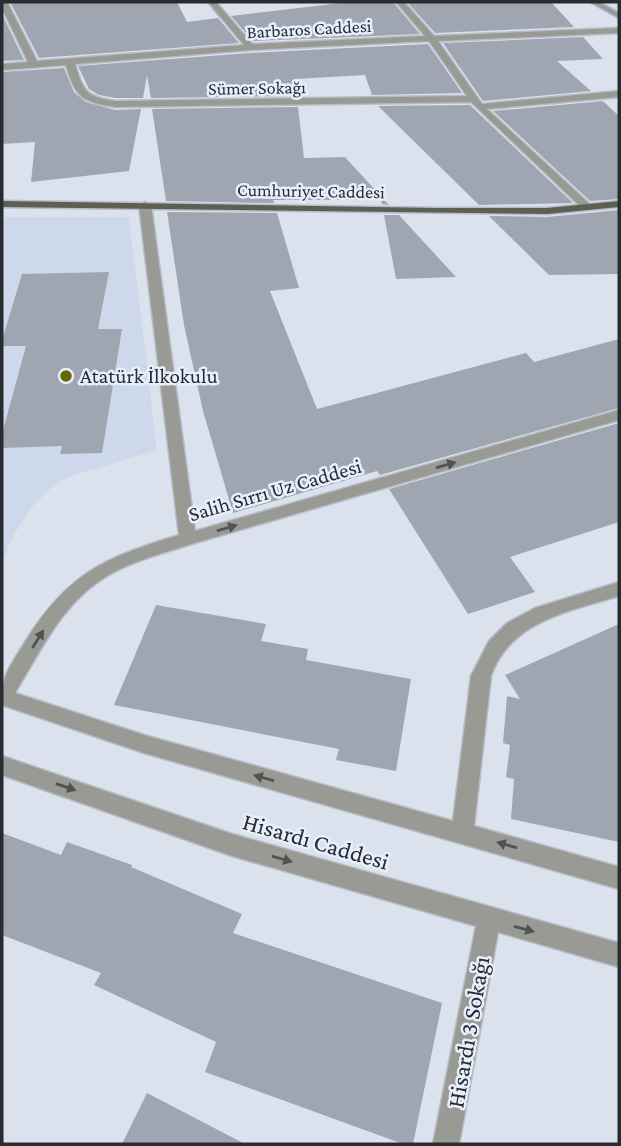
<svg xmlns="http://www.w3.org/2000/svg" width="621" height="1146" font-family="'Crimson Pro',serif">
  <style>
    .built { fill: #cdd8ea }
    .building { fill: #9fa6b2 }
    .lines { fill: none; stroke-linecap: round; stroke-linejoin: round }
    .minor-casing { stroke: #b7bdc8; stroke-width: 3 }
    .major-casing { stroke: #b7bdc8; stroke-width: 3 }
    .minor { fill: #999a94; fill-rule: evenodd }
    .major { fill: #5d5e54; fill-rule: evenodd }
    .oneway { fill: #505253 }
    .poi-dot { fill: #656702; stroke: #e8effc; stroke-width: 2.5 }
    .labels { text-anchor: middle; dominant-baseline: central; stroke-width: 5; stroke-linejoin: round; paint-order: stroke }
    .far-street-label { font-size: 18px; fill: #282b30; stroke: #e8effc }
    .poi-label { font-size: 21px; fill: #282b30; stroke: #e8effc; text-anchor: start }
    .street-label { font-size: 21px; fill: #282b30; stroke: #e8effc }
    .near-street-label { font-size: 24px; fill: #282b30; stroke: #e8effc }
  </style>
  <rect width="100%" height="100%" fill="#dbe2ee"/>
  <!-- built -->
  <path class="built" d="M 2,217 L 129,217 L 157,450 L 68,477 L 52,487 L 31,508 L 13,536 L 2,562 Z"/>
  <!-- building -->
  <path class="building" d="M 10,2 L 177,2 L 187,22 L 218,18 L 239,43 L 39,58 Z
    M 350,2 L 393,2 L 420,34 L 253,41 L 231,16 Z
    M 407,2 L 551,2 L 574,27 L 435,33 Z
    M 2,14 L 24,60 L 2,61 Z
    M 583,37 L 603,59 L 557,61 L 591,91 L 483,101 L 443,43 Z
    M 428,44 L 462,93 L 372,95 L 365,75 L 295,79 L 297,96 L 151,98 L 147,75 L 143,98 L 115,98 L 99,95 L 89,89 L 78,66 L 250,53 Z
    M 64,68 L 74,92 L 86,102 L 115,110 L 141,109 L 129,171 L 31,182 L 35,142 L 2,144 L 2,72 Z
    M 603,101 L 619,116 L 619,199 L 590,201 L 493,111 Z
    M 470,105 L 573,203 L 479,205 L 378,106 Z
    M 298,107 L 304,158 L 345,157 L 389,205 L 382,204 L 381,200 L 273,200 L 274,203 L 166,201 L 152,109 Z
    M 619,210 L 619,274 L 549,275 L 489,216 L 547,217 Z
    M 167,212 L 277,213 L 299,288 L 270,291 L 317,409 L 526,353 L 534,362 L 619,339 L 619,408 L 380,475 L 377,471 L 233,513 L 203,411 L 184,325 Z
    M 384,215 L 399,215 L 456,277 L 396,279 Z
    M 109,272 L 98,329 L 122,329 L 102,453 L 60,454 L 62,446 L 2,448 L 2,434 L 26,346 L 2,346 L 2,340 L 22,274 Z
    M 619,423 L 619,522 L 510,557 L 535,592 L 468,614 L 389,489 Z
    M 156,605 L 266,624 L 261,641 L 308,649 L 306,660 L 411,679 L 396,771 L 336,760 L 339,749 L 114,705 Z
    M 619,624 L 619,842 L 511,819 L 514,779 L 506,777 L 510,745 L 503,743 L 507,696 L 520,699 L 505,675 Z
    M 2,833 L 61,855 L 67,842 L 132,865 L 131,867 L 242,914 L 233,933 L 442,1003 L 413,1144 L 403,1144 L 205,1072 L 216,1042 L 94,985 L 101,973 L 2,935 Z
    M 147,1093 L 245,1144 L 122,1144 Z"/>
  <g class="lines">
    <defs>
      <path id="minor" d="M 2,2 L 7,2 L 37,61 L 244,45 L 208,2 L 216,2 L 252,44 L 425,36 L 396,2 L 404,2 L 434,36 L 619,28 L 619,33 L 438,41 L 482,104 L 619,91 L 619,97 L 487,109 L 594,208 L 584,210 L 471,102 L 115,107 C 82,102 75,97 66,65 L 2,70 L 2,64 L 28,62 L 2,8 ZM 429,41 L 467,96 L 115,101 C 86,97 83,91 75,64 L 250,50 Z
        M 590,2 L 599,2 L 619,13 L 619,18 Z
        M 145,202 L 151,205 L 195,531 L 619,410 L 619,420 L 188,545 C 161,554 132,561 107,576 C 63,602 41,650 15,693 L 144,735 L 453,821 L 471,676 L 489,641 L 507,623 L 535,608 L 619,582 L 619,596 C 570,611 510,621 491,676 L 474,826 L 619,867 L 619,889 L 144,753 L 2,705 C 2,674 9,668 25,642 C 68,573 104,558 179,535 L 139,205 Z
        M 2,756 L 232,834 L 619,943 L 619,967 L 498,932 L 459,1144 L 433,1144 L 476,926 L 232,856 L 2,775 Z"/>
      <path id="major" d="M 2,201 L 437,208 L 547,208 L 619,201 L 619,207 L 547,214 L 2,207 Z"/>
    </defs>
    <!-- minor casing -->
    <use href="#minor" class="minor-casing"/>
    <!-- major casing -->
    <use href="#major" class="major-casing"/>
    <!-- minor -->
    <use href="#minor" class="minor"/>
    <!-- major -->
    <use href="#major" class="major"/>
  </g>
  <!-- one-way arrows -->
  <defs><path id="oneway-solid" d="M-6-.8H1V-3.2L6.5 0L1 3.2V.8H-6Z" transform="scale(1.75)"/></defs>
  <g class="oneway">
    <use href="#oneway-solid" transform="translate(446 465) rotate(-16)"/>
    <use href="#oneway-solid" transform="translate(227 528) rotate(-16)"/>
    <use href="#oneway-solid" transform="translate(38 639) rotate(-58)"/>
    <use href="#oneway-solid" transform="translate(264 778) rotate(-164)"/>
    <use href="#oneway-solid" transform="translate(66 787) rotate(19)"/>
    <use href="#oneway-solid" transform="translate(507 845) rotate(-164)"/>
    <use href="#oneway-solid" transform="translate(282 859) rotate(16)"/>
    <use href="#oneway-solid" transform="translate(524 929) rotate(15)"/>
  </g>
  <!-- markers -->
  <circle class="poi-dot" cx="66" cy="376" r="7"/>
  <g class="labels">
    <!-- far-street labels -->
    <g class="far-street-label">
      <text transform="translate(309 29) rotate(-3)">Barbaros Caddesi</text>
      <text transform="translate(257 88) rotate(-1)">Sümer Sokağı</text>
      <text transform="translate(311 191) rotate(1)">Cumhuriyet Caddesi</text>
    </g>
    <!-- poi labels -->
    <g class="poi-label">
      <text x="80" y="376">Atatürk İlkokulu</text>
    </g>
    <!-- street labels -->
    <g class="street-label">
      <text transform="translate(275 490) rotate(-16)">Salih Sırrı Uz Caddesi</text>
    </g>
    <!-- near-street labels -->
    <g class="near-street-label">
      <text transform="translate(316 841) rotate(16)">Hisardı Caddesi</text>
      <text transform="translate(468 1032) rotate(-80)">Hisardı 3 Sokağı</text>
    </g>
  </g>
  <!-- border -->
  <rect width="621" height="1146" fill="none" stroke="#282b30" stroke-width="7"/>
</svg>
